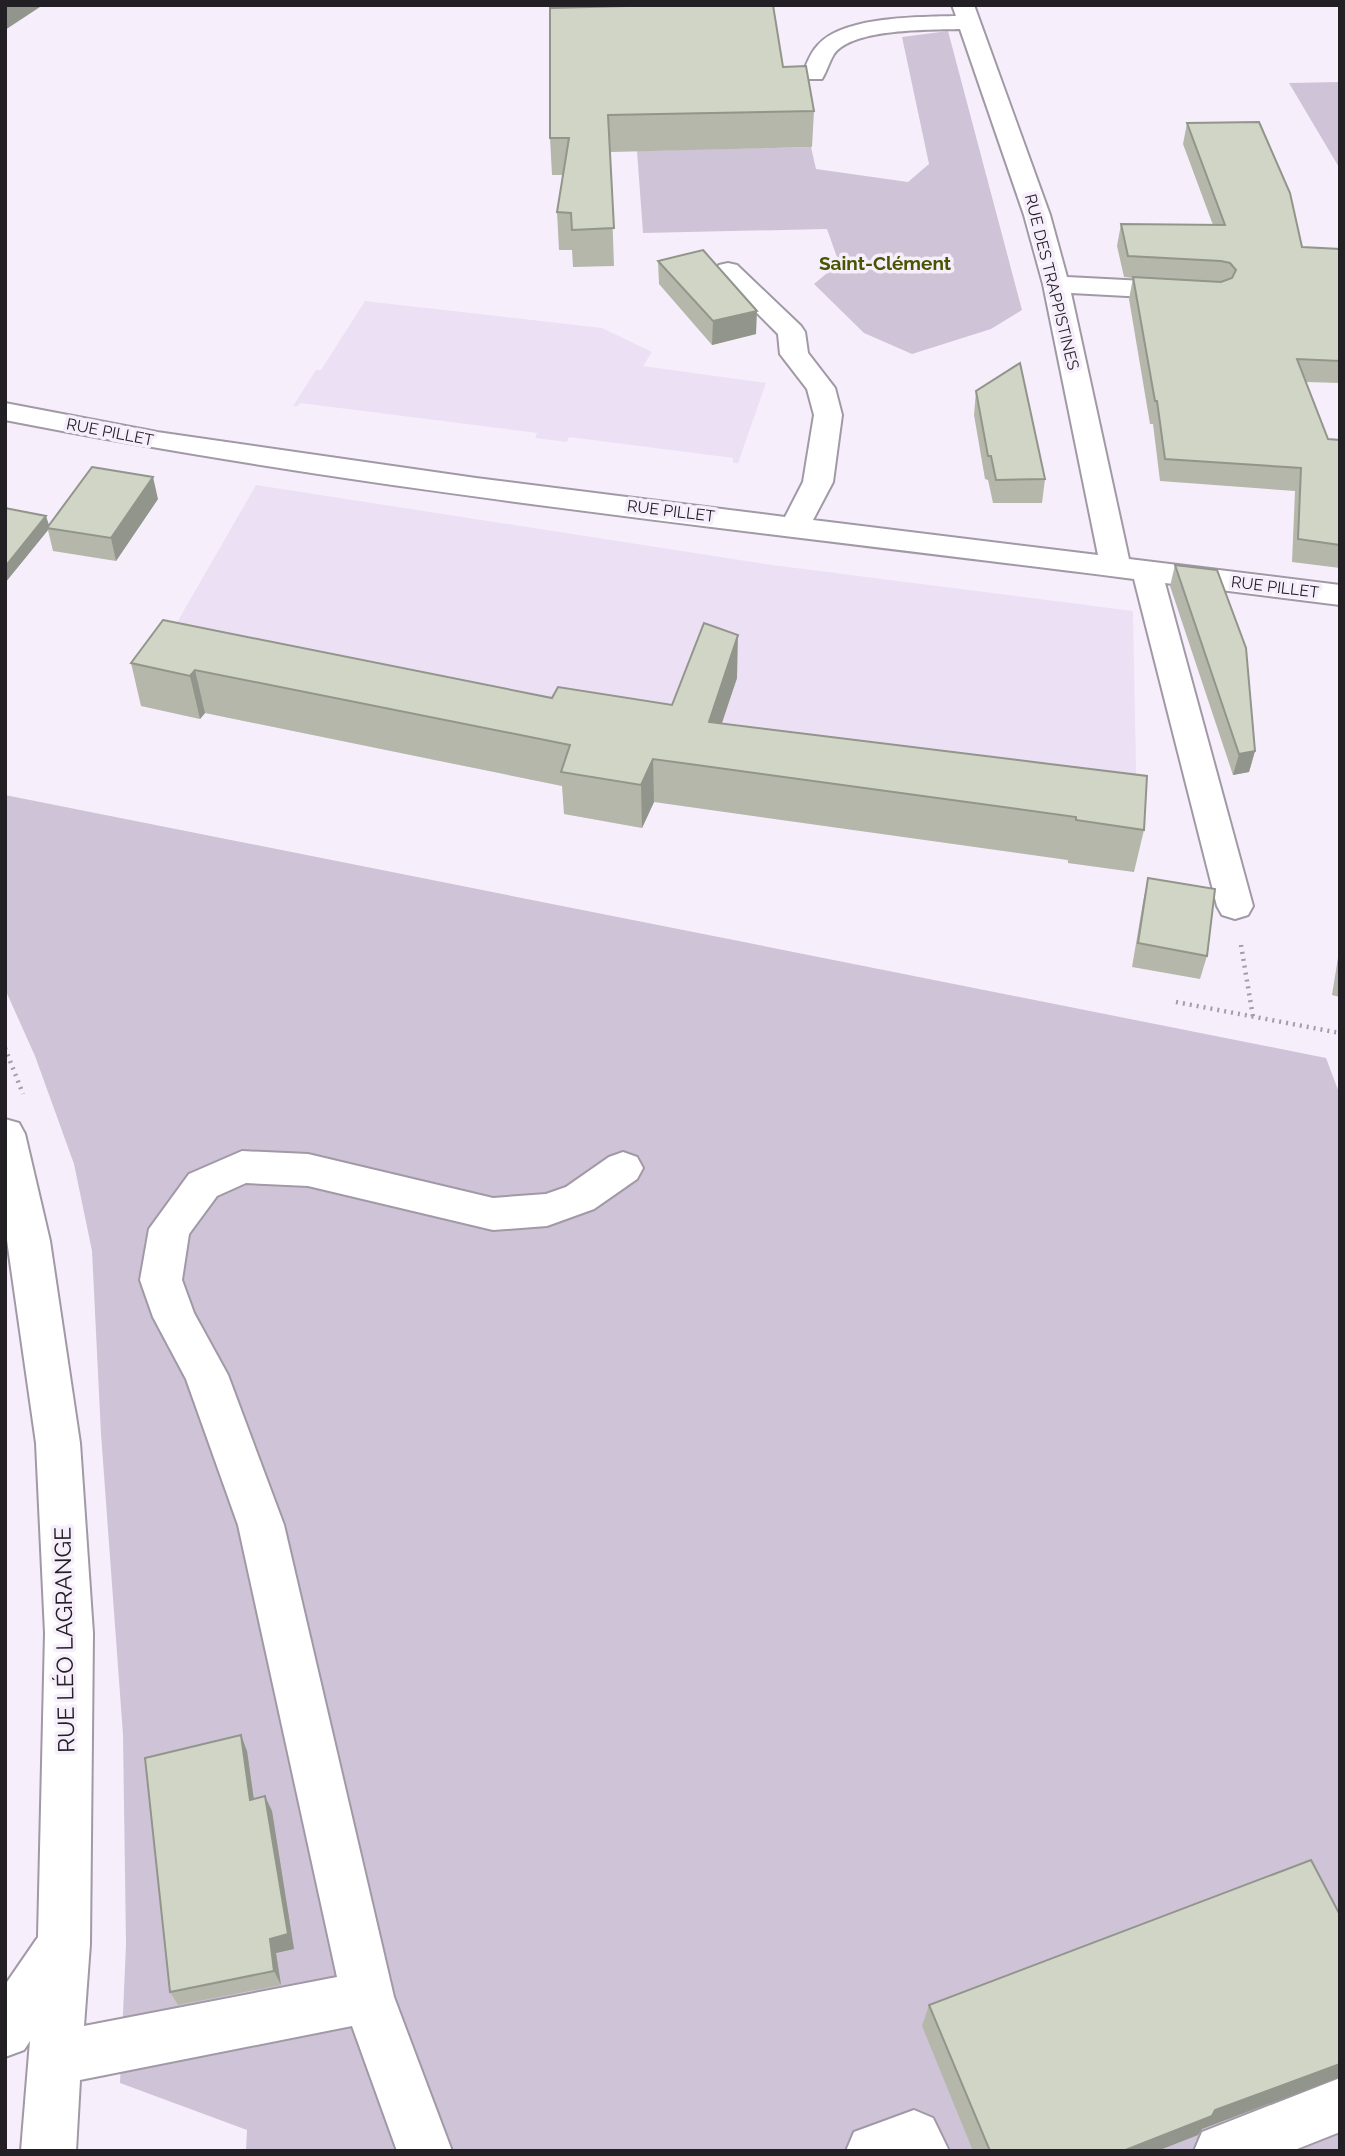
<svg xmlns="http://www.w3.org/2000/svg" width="1345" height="2156" font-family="Raleway,sans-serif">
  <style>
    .built { fill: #ece0f5 }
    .green { fill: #cfc4d7 }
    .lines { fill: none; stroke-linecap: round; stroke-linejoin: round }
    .minor-casing { stroke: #a199a6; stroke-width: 4 }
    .path { stroke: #a49da8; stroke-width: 4.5; stroke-dasharray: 2 5; stroke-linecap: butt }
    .minor { fill: #fff; fill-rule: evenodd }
    .wall { fill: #b4b7aa }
    .shaded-wall { fill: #92958b }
    .building { fill: #d1d5c6; stroke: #92958b; stroke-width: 2 }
    .labels { text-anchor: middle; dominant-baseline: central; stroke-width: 7; stroke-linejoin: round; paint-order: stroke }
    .far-street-label { font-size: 16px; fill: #232025; stroke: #f7eefc }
    .far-quarter-label { font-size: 19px; font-weight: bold; fill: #495400; stroke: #f7eefc }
    .near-street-label { font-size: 23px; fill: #232025; stroke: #f7eefc }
  </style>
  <rect width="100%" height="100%" fill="#f7eefc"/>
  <!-- built -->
  <path class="built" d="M 365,301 L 602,328 L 652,352 L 643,366 L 766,383 L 738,463 L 733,463 L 733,458 L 569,437 L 567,442 L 535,438 L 537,433 L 300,403 L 298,406 L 293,406 L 316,370 L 321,370 Z
    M 256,485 L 772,565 L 1133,611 L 1137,819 L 1134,872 L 1068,863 L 1067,860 L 654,802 L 642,828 L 564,814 L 572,788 L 205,713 L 200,719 L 141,706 L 173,663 L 156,659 Z"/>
  <!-- green -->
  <path class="green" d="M 948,31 L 1022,310 L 991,329 L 912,354 L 864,333 L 814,284 L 839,263 L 827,229 L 643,233 L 637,151 L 811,147 L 816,169 L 908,182 L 929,164 L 902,37 Z
    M 1340,82 L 1340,169 L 1289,83 Z
    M 5,795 L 1326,1058 L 1340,1095 L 1340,2151 L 246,2151 L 247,2130 L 120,2083 L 126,1944 L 123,1735 L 101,1434 L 92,1251 L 74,1164 L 35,1056 L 5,989 Z"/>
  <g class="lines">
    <defs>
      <path id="minor" d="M 952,5 L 974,5 L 1050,215 L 1067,277 L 1183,283 L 1192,285 L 1196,291 L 1192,297 L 1183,299 L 1071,293 L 1129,559 L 1340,585 L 1340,605 L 1165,583 L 1253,906 L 1248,915 L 1235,919 L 1222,915 L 1217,906 L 1134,579 C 757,531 378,493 5,420 L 5,403 L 157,432 L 476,478 L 785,517 L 803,482 L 814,415 L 807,389 L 780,354 L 778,334 L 715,271 L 719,265 L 728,263 L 737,265 L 801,326 L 805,332 L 808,353 L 835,388 L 842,415 L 833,482 L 813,520 L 1098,555 L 1043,284 L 1024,215 L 960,29 C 930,30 853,28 834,54 C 829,62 827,71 822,79 L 806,79 L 802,74 C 807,64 810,53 818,45 C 843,16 920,17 956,16 Z
        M 5,1119 L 19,1123 L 25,1134 L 50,1241 L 80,1443 L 93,1633 L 90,1944 L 84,2026 L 337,1977 L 238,1525 L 186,1379 L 153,1317 L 140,1280 L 149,1229 L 189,1174 L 242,1151 L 308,1154 L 493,1198 L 546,1194 L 566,1187 L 609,1157 L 623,1152 L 637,1157 L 643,1168 L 637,1179 L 594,1209 L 547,1226 L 493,1230 L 308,1186 L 246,1183 L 217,1196 L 189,1234 L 182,1280 L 194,1313 L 228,1375 L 284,1525 L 394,1997 L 452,2151 L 397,2151 L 352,2026 L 80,2080 L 76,2151 L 21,2151 L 30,2041 L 24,2050 L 5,2057 L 5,1985 L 38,1937 L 45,1633 L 36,1443 L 5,1226 Z
        M 1340,2078 L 1340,2132 L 1292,2151 L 1194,2151 L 1202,2132 Z
        M 914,2110 L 933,2118 L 949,2151 L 846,2151 L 854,2132 Z"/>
    </defs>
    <!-- minor casing -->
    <use href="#minor" class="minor-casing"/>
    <!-- path -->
    <path class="path" d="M 1241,945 L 1253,1017
      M 1176,1002 L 1340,1033
      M 5,1048 L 23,1094"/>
    <!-- minor -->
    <use href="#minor" class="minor"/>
  </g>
  <!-- wall -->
  <path class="wall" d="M 550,8 L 783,67 L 814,111 L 812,147 L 610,152 L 614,266 L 573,267 L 572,250 L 559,250 L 557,212 L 563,175 L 552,175 L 550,138 Z
    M 1187,123 L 1302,247 L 1340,249 L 1340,383 L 1306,382 L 1328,439 L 1340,440 L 1340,568 L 1292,562 L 1295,491 L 1160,481 L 1153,424 L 1150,424 L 1129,299 L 1133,278 L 1124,277 L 1117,246 L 1121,224 L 1213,225 L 1183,144 Z
    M 658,261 L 756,334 L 712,345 L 659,284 Z
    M 976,391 L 1045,479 L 1042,503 L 993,503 L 988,480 L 985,479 L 974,415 Z
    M 158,499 L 116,561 L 53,551 L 48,530 L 5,583 L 49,526 Z
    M 1175,565 L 1255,751 L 1249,772 L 1233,775 L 1170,586 Z
    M 131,663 L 552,698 L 672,705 L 737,678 L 721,724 L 1144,830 L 1134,872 L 1068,863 L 1068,860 L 654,802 L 642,828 L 564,814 L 562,786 L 205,713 L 200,719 L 141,706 Z
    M 1148,878 L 1207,956 L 1200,979 L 1132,967 L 1143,902 Z
    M 1340,945 L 1340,997 L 1332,995 Z
    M 247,1751 L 254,1799 L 272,1811 L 294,1949 L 276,1953 L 281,1985 L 178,2005 L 170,1992 Z
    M 929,2005 L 1202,2129 L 1198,2135 L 1157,2151 L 973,2151 L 922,2026 Z"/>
  <!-- shaded-wall -->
  <path class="shaded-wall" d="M 10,5 L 43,5 L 5,30 L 5,8 Z
    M 757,311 L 756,334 L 712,345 L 713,321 Z
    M 153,477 L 158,499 L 116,561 L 111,538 Z
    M 46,516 L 50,528 L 47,528 L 48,530 L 5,583 L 5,567 Z
    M 738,635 L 737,678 L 708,765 L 709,722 Z
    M 195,670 L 205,713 L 200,719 L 190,676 Z
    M 1255,751 L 1249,772 L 1233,775 L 1239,754 Z
    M 653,759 L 654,802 L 642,828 L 641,785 Z
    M 241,1735 L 247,1751 L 256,1815 L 250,1800 Z
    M 265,1796 L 272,1811 L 294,1949 L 276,1953 L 281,1985 L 274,1971 L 270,1939 Z
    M 1340,2064 L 1340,2077 L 1202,2129 L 1198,2135 L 1157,2151 L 1123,2151 L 1215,2110 Z"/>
  <!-- building -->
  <path class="building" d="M 666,5 L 773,5 L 783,67 L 806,66 L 814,111 L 608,115 L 614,228 L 572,230 L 571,213 L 557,212 L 569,138 L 550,138 L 550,8 Z
    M 1259,122 L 1290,193 L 1302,247 L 1340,249 L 1340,361 L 1297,359 L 1328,439 L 1340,440 L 1340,545 L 1298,539 L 1301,468 L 1165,459 L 1157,401 L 1155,401 L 1133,277 L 1221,282 L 1232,278 L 1236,270 L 1230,263 L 1221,261 L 1128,256 L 1121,224 L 1225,225 L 1187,123 Z
    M 703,250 L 757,311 L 713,321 L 658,261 Z
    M 1020,363 L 1045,479 L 996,480 L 991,456 L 988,456 L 976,391 Z
    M 92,467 L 153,477 L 111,538 L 47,528 Z
    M 5,508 L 46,516 L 5,567 Z
    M 1175,565 L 1217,570 L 1246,648 L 1255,751 L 1239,754 Z
    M 163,620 L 552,698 L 558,687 L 672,705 L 704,623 L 738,635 L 709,722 L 1147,776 L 1144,830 L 1076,820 L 1076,817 L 653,759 L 641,785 L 561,772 L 570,745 L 195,670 L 190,676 L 131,663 Z
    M 1148,878 L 1215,889 L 1207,956 L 1138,943 Z
    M 241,1735 L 250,1800 L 265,1796 L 288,1934 L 270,1939 L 274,1971 L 170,1992 L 145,1758 Z
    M 1311,1860 L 1340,1915 L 1340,2064 L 1215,2110 L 1212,2116 L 1123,2151 L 990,2151 L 929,2005 Z"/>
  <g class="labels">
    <!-- far-street labels -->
    <g class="far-street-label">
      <text transform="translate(1052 282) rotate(76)">RUE DES TRAPPISTINES</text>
      <text transform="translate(110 432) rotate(11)">RUE PILLET</text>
      <text transform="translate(671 511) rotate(7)">RUE PILLET</text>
      <text transform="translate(1275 587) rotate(7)">RUE PILLET</text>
    </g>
    <!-- far-quarter labels -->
    <g class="far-quarter-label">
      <text x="885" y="263">Saint-Clément</text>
    </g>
    <!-- near-street labels -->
    <g class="near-street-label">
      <text transform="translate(64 1640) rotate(-91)">RUE LÉO LAGRANGE</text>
    </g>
  </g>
  <!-- border -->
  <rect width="1345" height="2156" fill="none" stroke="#232025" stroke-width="14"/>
</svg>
